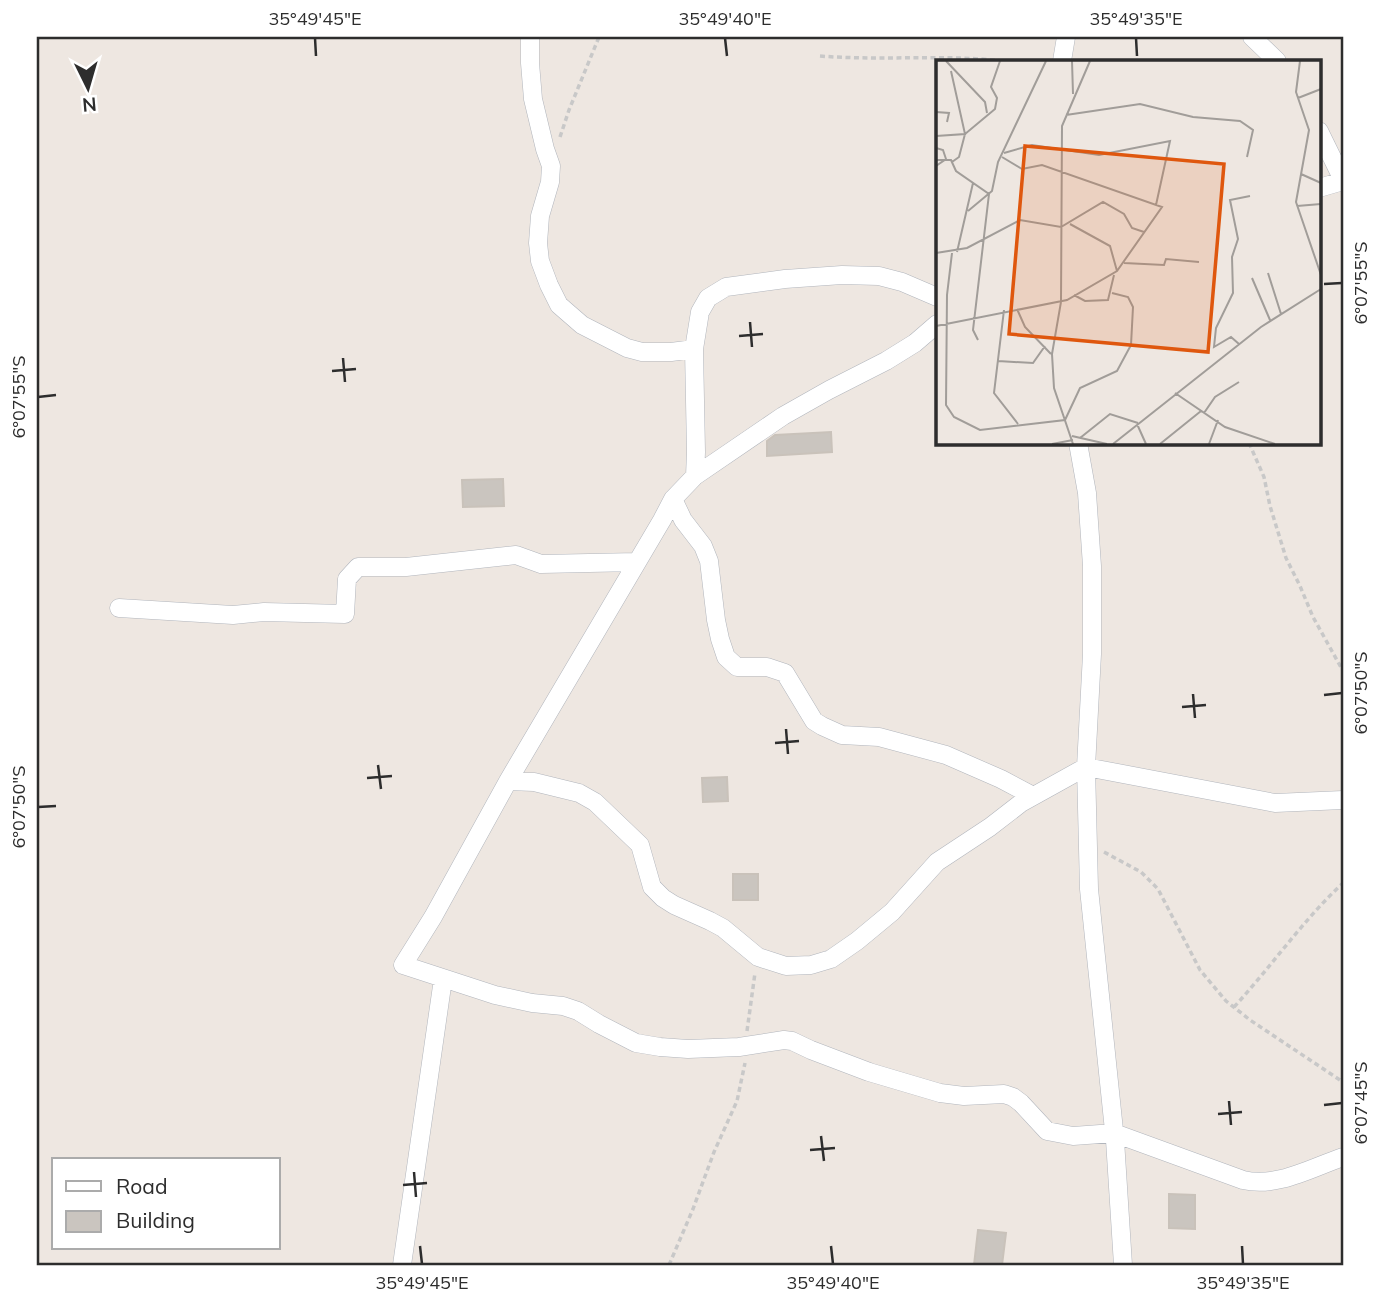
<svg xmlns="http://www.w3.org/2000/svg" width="1380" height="1302" font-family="Mulish,sans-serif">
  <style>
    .building { fill: #cac5bf; stroke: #c9c2ba; stroke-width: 2 }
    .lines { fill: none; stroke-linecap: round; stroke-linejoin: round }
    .minor-casing { stroke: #b1b5bc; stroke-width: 19 }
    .path { stroke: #c8c8c8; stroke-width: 3.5; stroke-dasharray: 5 3.5; stroke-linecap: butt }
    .minor { stroke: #fff; stroke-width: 18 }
    .ticks { fill: none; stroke: #2d2d2d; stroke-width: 2.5 }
    .inset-road { fill: none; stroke: #a19d99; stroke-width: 2 }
    .view { fill: #df570e; fill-opacity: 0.15; stroke: #df570e; stroke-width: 3.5 }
    .inset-edge { fill: none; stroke: #2d2d2d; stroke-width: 3.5 }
    .neatline { fill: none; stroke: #2d2d2d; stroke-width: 2.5 }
    .ticks-label { font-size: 18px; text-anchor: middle; fill: #2d2d2d }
  </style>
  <rect width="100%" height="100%" fill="#eee7e1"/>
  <!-- building -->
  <path class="building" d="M 831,432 L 832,452 L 767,456 L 767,441 L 775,435 Z
    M 503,479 L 504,506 L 463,507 L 462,480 Z
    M 727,777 L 728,801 L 703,802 L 702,778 Z
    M 733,874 L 758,874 L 758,900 L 733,900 Z
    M 1169,1194 L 1195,1195 L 1195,1229 L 1169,1228 Z
    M 978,1230 L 1006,1233 L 1002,1265 L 974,1265 Z"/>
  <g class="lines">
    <defs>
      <path id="minor" d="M 530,37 L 530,63 L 533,99 L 545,149 L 551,166 L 550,182 L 540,216 L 538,243 L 540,261 L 549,285 L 559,305 L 582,325 L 627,348 L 642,352 L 671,352 L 694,349
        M 1252,37 L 1277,61
        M 1062,61 L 1066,37
        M 1319,131 L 1343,180
        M 1319,188 L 1343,181
        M 937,324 L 915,343 L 886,361 L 829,390 L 783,416 L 695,476 L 673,499 L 662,520 L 508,781 L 433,917 L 403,965 L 495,995 L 532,1003 L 563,1006 L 578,1011 L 599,1024 L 636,1043 L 660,1047 L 688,1049 L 739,1047 L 784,1040 L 792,1041 L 811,1050 L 869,1072 L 940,1093 L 964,1096 L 1004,1094 L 1013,1097 L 1021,1103 L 1047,1131 L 1073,1136 L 1114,1133 L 1243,1180 C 1277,1188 1311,1168 1343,1157
        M 1078,443 L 1087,493 L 1092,566 L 1092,654 L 1086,767 L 1089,889 L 1115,1140 L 1123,1265
        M 695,476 L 696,452 L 694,349 L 700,312 L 708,298 L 726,287 L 785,279 L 842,275 L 879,276 L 902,282 L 937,297
        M 673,499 L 683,520 L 703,546 L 709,561 L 716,620 L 720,639 L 726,657 L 737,667 L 767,667 L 785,673 L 814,721 L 822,726 L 842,735 L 879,737 L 946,755 L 1001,779 L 1033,796
        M 119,608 L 233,615 L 264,612 L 345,614 L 347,579 L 358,567 L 406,567 L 516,555 L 541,564 L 637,562
        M 508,781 L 534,782 L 579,793 L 595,802 L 640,845 L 652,887 L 663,898 L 674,905 L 710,921 L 723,928 L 758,957 L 786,966 L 811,965 L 831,959 L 857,941 L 892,912 L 937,862 L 990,827 L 1021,803 L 1086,767 L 1275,803 L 1343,800
        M 402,1265 L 443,979"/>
    </defs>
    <!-- minor casing -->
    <use href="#minor" class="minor-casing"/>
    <!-- path -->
    <path class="path" d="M 820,56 C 881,61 942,54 1002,61
      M 560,137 L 569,110 L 599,37
      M 1249,443 L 1264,477 L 1270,506 L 1286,558 L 1300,586 L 1313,617 L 1343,671
      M 1104,852 L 1141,872 L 1158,889 L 1200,970 L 1226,1001 L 1250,1020 L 1343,1082
      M 1234,1007 C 1271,967 1303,920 1343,883
      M 747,1031 L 755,973
      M 669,1265 L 693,1209 L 714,1152 L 737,1101 L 745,1063"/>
    <!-- minor -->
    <use href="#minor" class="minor"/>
  </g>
  <!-- ticks -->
  <path class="ticks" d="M 315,38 L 316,56M 725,38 L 727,56M 1136,38 L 1137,56M 1324,284 L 1342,283M 750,322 L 752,347M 739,336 L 763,334M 343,358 L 345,382M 332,371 L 356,369M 38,397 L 56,395M 1193,694 L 1195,718M 1324,695 L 1342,693M 1182,707 L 1206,705M 786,729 L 788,754M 775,743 L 799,741M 378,765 L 381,789M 367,778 L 392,776M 38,807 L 56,806M 1229,1101 L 1231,1125M 1324,1105 L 1342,1103M 1218,1114 L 1242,1112M 821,1136 L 824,1161M 810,1150 L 835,1148M 414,1172 L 416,1197M 403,1185 L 427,1183M 420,1246 L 422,1264M 831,1246 L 833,1264M 1242,1246 L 1243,1264"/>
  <!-- overview -->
  <g transform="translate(936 60)">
    <rect width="385" height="385" fill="#eee7e1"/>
    <path class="inset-road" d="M 10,1 L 49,42 L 51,53M 136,1 L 137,34M 364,1 L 360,32 L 373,70 L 360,142 L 385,215M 362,38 L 385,29M 0,52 L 13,53 L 11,62M 130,55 L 204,44 L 257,57 L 304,61 L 317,70 L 311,97M 0,76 L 29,74 L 15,11M 0,88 L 7,90 L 10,99 L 0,106M 68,93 L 96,85 L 163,95 L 234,81 L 220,145M 0,100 L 15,100 L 20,111 L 53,134 L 37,270 L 42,280M 16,102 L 23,97 L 29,74 L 59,49 L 61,38 L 55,27 L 64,1M 365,114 L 385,123M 361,146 L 385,144M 32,151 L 56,131 L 62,102 L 110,1M 134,164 L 174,186 L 181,211M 21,192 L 37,123M 0,193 L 31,188 L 84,160 L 125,167 L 167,142 L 188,154 L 196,168 L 208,172M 16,193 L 11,235 L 10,345 L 18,357 L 44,370 L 129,360 L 144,328 L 181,311 L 195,285 L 197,247 L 192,237 L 176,233M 188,203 L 228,205 L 230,199 L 263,202M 332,213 L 345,254M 316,218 L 334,260M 138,235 L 149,241 L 172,240 L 178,215M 81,249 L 89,267 L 115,294M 68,250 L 58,333 L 82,364M 0,266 L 131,240 L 181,211 L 226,147 L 106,105 L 86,109 L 66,97M 303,284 L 295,277 L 278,287 L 280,268 L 297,233 L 296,197 L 302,179 L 294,140 L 314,136M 62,301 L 97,303 L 109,286M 239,333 L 289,367 L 339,384M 268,353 L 279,337 L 303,322M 201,364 L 210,384M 136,376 L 171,384M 144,378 L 174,354 L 202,363M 116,384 L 137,380M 137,384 L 118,328 L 116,294 L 125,242 L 126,66 L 154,1M 177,384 L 325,267 L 385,229M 224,384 L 265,351M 273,384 L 282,360"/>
    <path class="view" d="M 89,86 L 288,104 L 272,292 L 73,274 Z"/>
    <rect width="385" height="385" class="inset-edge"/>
  </g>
  <!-- border -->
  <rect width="1380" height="1302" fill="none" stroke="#ffffff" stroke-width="77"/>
  <!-- legend -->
  <rect x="52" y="1158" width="228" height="91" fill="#ffffff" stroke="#ababab" stroke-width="2"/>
  <rect x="66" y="1181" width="35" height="10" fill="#ffffff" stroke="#ababab" stroke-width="2"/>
  <text x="116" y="1194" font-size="21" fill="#2d2d2d">Road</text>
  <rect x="66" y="1211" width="35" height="21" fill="#cac5bf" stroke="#ababab" stroke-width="2"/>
  <text x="116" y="1228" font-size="21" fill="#2d2d2d">Building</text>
  <!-- north arrow -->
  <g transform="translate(88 88) rotate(175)" stroke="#ffffff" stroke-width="5" paint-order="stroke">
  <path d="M0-5L12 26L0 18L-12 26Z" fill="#2d2d2d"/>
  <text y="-10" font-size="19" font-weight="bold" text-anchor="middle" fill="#2d2d2d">N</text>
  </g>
  <rect x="38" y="38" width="1304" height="1226" class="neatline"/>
  <g class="ticks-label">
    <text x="315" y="25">35°49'45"E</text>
    <text x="725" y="25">35°49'40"E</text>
    <text x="1136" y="25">35°49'35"E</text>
    <text transform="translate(1361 283) rotate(-90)" y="6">6°07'55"S</text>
    <text transform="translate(19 397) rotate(-90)" y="6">6°07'55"S</text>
    <text transform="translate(1361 693) rotate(-90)" y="6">6°07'50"S</text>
    <text transform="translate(19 807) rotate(-90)" y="6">6°07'50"S</text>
    <text transform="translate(1361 1103) rotate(-90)" y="6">6°07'45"S</text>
    <text x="422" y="1289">35°49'45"E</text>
    <text x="833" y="1289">35°49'40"E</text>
    <text x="1243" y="1289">35°49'35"E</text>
  </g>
</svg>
